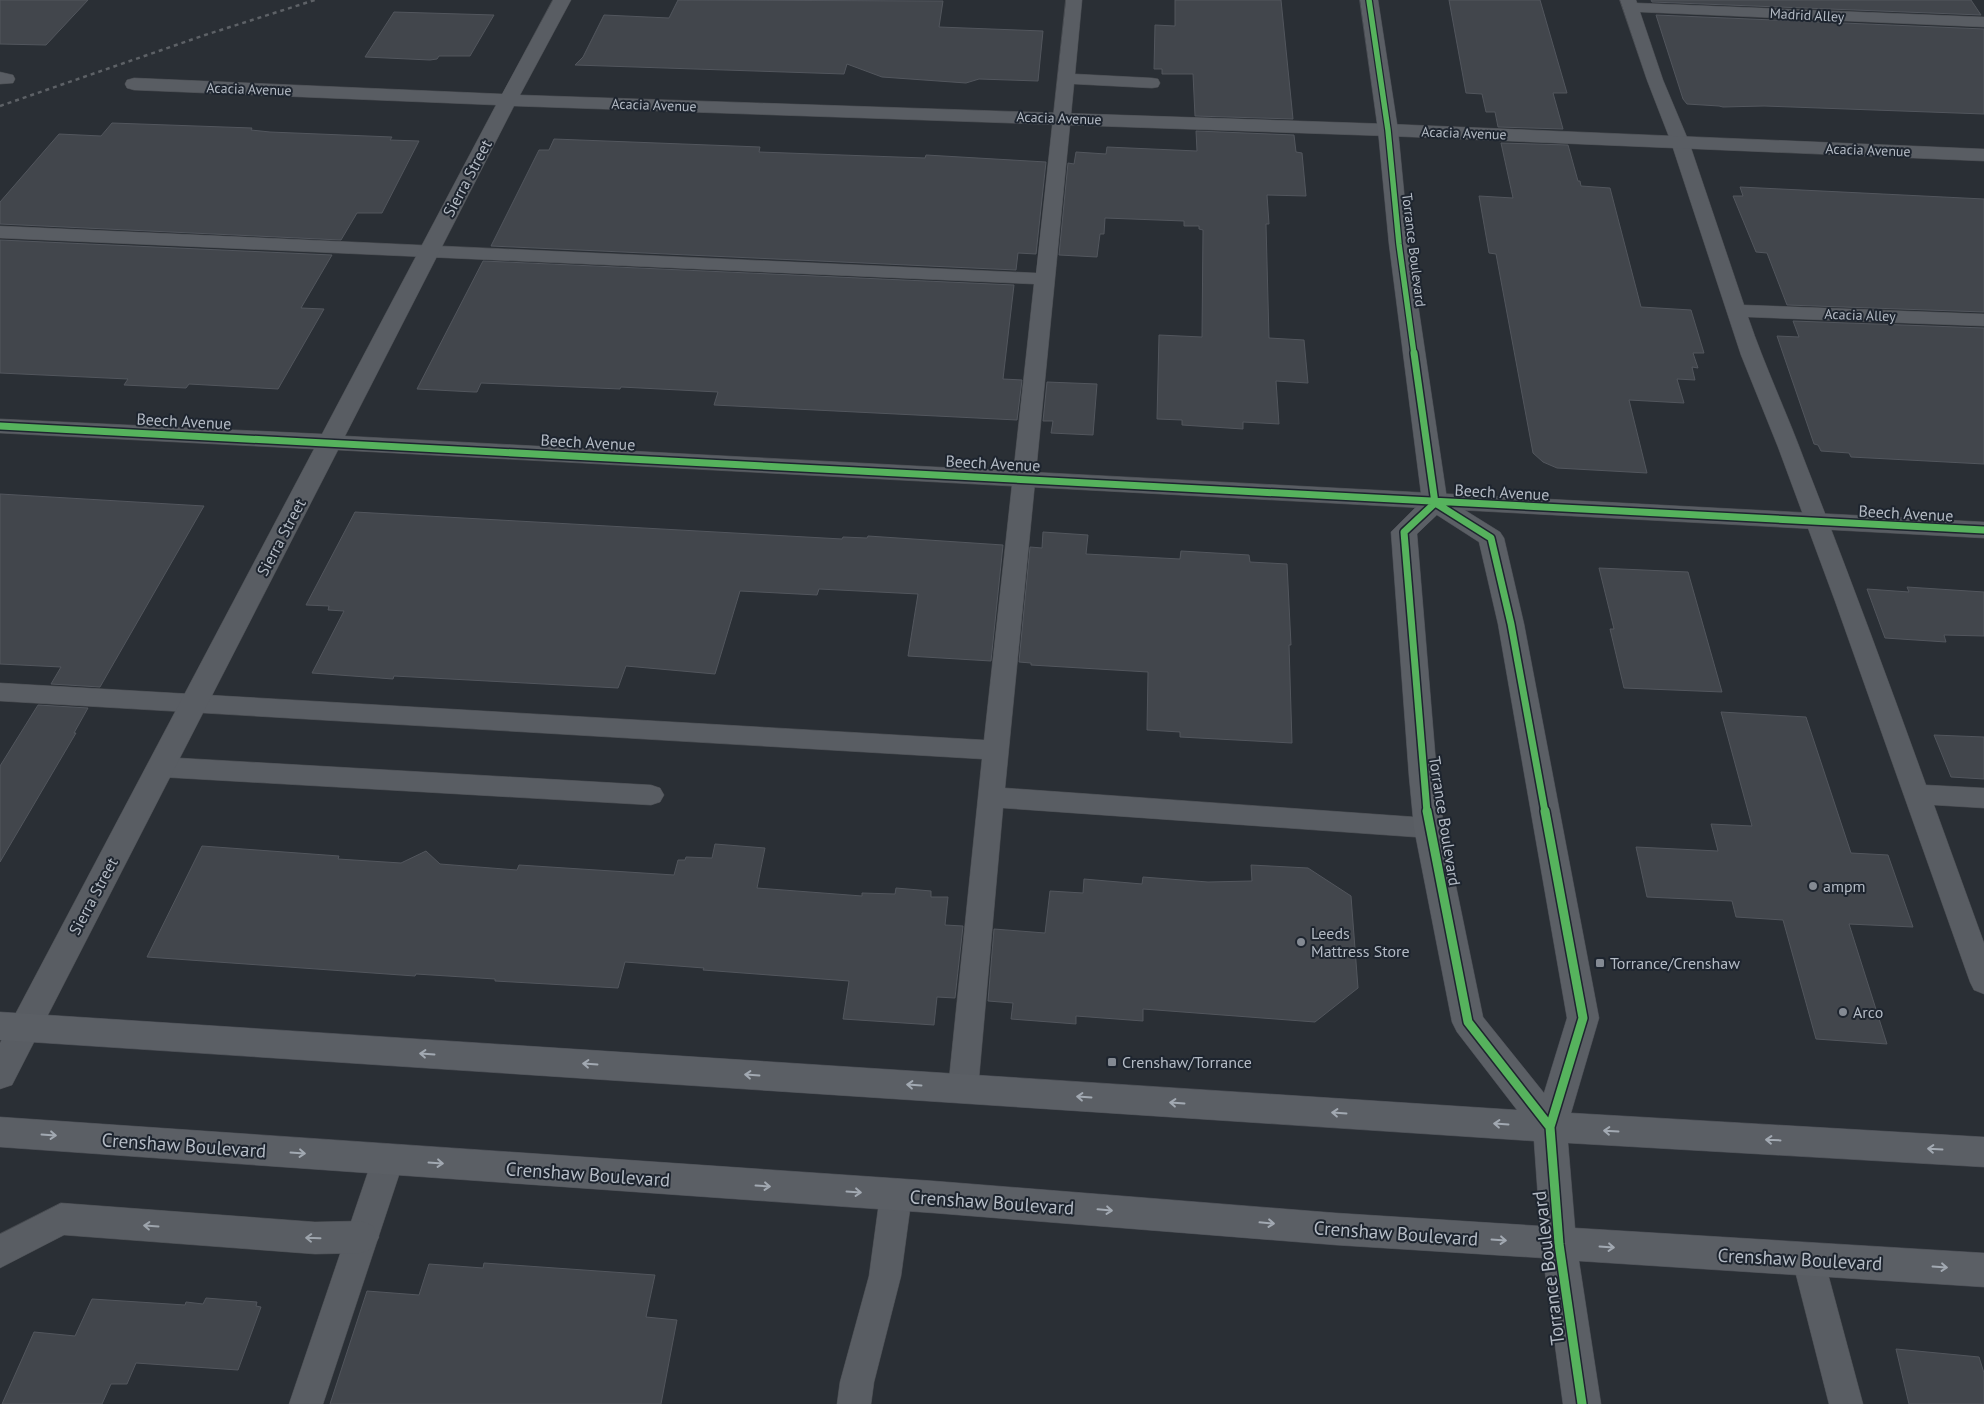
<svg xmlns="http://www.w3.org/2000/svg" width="1984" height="1404" font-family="'PT Sans',sans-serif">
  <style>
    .building { fill: #42464c; stroke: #52565d }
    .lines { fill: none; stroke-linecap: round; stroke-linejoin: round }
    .service-casing { stroke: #484b50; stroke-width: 1 }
    .minor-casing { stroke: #484b50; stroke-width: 1 }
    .primary-casing { stroke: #484b52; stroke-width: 1 }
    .service { fill: #595d63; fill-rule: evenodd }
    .minor { fill: #595d63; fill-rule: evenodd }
    .primary { fill: #5b5f65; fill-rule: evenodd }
    .rail { stroke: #5d6166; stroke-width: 2.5; stroke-dasharray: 4 4; stroke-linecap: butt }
    .cycleway-far2-casing { stroke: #1e252f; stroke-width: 8 }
    .cycleway-far1-casing { stroke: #1e252f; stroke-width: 10 }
    .cycleway-casing { stroke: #1e252f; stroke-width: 12 }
    .cycleway-far2 { stroke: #56b35d; stroke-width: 5.5 }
    .cycleway-far1 { stroke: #56b35d; stroke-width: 7 }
    .cycleway { stroke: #56b35d; stroke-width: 9 }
    .oneway { stroke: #a2a9b2 }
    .oneway2 { stroke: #9da4ac }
    .poi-dot { fill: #848a93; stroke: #1e252f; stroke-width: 2 }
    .labels { text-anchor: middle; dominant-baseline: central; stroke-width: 4; stroke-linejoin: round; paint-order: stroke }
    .far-street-label { font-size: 14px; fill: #b4bbc5; stroke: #1e252f }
    .street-label { font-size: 16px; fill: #b4bbc5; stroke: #1e252f }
    .poi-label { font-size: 16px; fill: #b4bbc5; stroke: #1e252f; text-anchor: start }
    .near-street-label { font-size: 19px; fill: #b4bbc5; stroke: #1e252f }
  </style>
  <rect width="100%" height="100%" fill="#2a2f35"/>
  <!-- building -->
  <path class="building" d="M 0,0 L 88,0 L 46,45 L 0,44 Z
    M 678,0 L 943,1 L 939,27 L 1043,31 L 1038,81 L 979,79 L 966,83 L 882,77 L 847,64 L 844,74 L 575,65 L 583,57 L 604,15 L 669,18 Z
    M 1175,0 L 1281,0 L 1293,119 L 1195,116 L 1193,74 L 1162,74 L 1162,69 L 1154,69 L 1155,25 L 1175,26 Z
    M 1449,0 L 1540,0 L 1567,93 L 1553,93 L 1563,129 L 1498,127 L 1495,112 L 1486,112 L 1482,94 L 1466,93 Z
    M 1651,0 L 1971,0 L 1981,15 L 1652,2 Z
    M 394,12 L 494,15 L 470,56 L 439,56 L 437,59 L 430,60 L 365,57 Z
    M 1656,15 L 1984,29 L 1984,114 L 1764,106 L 1723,107 L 1719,106 L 1687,104 L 1683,99 Z
    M 112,123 L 252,128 L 251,130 L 270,132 L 392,137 L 390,140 L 419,141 L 382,213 L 357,213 L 341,240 L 0,224 L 0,202 L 59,134 L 101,136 Z
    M 1196,131 L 1294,135 L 1296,152 L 1302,153 L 1306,196 L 1267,195 L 1269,224 L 1266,224 L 1269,338 L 1304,340 L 1308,383 L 1276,381 L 1279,424 L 1243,422 L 1243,429 L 1182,425 L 1182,420 L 1157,419 L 1159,335 L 1202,337 L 1203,230 L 1199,229 L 1199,226 L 1184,226 L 1184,221 L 1105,218 L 1104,234 L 1100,234 L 1097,257 L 1059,255 L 1068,163 L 1074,164 L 1076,152 L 1106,154 L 1107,147 L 1197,151 Z
    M 554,139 L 760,147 L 759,152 L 925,158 L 926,155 L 1046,162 L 1036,254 L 1018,253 L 1016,270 L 491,246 L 539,150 L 549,150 Z
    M 1501,143 L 1568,145 L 1578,181 L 1580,181 L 1581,186 L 1610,188 L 1641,307 L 1691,310 L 1704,353 L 1693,353 L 1698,368 L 1692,367 L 1695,380 L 1677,379 L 1684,403 L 1629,400 L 1647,473 L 1557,468 L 1543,462 L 1533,453 L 1496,254 L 1489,253 L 1479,196 L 1513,198 Z
    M 1740,187 L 1984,199 L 1984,312 L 1787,305 L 1767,253 L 1756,252 L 1733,196 L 1743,196 Z
    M 0,240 L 332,255 L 301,308 L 324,309 L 278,389 L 189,384 L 186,388 L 124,385 L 128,379 L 0,373 Z
    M 483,261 L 1014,285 L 1003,379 L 1022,380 L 1017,420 L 714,405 L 718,392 L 621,387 L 620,389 L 481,383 L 477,392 L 474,392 L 417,389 Z
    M 1793,321 L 1984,328 L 1984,464 L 1851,457 L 1849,453 L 1821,451 L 1818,445 L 1814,444 L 1777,336 L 1799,337 Z
    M 1047,382 L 1097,384 L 1093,435 L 1051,433 L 1053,421 L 1043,421 Z
    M 0,494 L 204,506 L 100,687 L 51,684 L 61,667 L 0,664 Z
    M 355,512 L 842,539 L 843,537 L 867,538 L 868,536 L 1003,545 L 991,661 L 908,656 L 918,594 L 819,589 L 817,595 L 740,591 L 715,674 L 626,666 L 618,688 L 394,676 L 393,679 L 312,673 L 344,611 L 328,610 L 329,606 L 306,605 Z
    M 1043,532 L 1088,535 L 1086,554 L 1180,559 L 1181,551 L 1249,555 L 1250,562 L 1287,564 L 1291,645 L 1289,645 L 1292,743 L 1180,737 L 1180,732 L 1147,730 L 1148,672 L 1031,665 L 1031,663 L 1019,662 L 1030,547 L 1042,548 Z
    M 1599,568 L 1688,572 L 1722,692 L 1624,688 L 1610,629 L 1614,629 Z
    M 1907,587 L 1984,592 L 1984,636 L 1944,635 L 1946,642 L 1885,638 L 1867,589 L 1909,592 Z
    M 38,705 L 88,708 L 74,733 L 76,733 L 0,862 L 0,766 Z
    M 1721,712 L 1806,717 L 1851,853 L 1888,855 L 1913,927 L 1849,924 L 1887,1044 L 1816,1039 L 1783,920 L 1736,917 L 1732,901 L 1647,897 L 1636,847 L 1718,851 L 1711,824 L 1752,826 Z
    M 1934,735 L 1984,737 L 1984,779 L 1951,777 Z
    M 715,844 L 765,848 L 757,888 L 862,896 L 862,893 L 895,894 L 896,888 L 931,891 L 931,897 L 948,897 L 945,925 L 963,926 L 955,998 L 937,997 L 934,1025 L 843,1019 L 849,981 L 703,970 L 704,968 L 625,962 L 618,988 L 495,981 L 495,979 L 416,974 L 415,976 L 147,957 L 202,846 L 339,856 L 338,859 L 401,863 L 426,851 L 440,864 L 517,870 L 519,865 L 674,875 L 678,860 L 685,860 L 686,857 L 712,858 Z
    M 1251,865 L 1308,868 L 1351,896 L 1358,988 L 1315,1022 L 1143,1009 L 1143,1021 L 1076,1016 L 1076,1024 L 1011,1019 L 1013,1003 L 988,1001 L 994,929 L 1045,933 L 1050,891 L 1083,893 L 1084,879 L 1142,884 L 1143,877 L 1208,882 L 1252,881 Z
    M 484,1263 L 655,1275 L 646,1317 L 677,1320 L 661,1404 L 330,1404 L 367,1291 L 419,1295 L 429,1264 L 483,1268 Z
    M 206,1298 L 257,1302 L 256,1306 L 261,1307 L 238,1370 L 136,1363 L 127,1384 L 111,1384 L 102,1404 L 2,1404 L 34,1332 L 75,1336 L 92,1299 L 185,1305 L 186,1302 L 203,1304 Z
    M 1896,1349 L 1979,1357 L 1984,1373 L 1984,1404 L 1909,1404 Z"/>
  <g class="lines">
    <defs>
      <path id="service" d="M 1066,0 L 1082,0 L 1075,74 L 1152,78 L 1158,79 L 1160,83 L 1158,87 L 1152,88 L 1074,84 L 1005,788 L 1429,818 L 1438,821 L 1442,828 L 1438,835 L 1429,838 L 1003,808 L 978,1089 L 974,1098 L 963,1102 L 952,1098 L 948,1089 L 982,759 L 0,701 L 0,683 L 984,740 L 1034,284 L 0,238 L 0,226 L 1036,273 Z
        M 1620,0 L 1636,0 L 1637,3 L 1984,17 L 1984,27 L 1640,12 L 1663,80 L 1689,142 L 1744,305 L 1984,314 L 1984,326 L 1748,317 C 1765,367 1787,413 1805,462 C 1847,569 1887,677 1926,785 L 1984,788 L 1984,808 L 1934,805 L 1984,943 L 1984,994 L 1974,990 L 1970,982 L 1835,601 L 1778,447 L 1741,355 L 1671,142 L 1647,80 Z
        M 161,757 L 651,785 L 660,788 L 664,795 L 660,802 L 651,805 L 161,777 L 152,774 L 148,767 L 152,760 Z
        M 388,1146 L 399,1150 L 404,1160 L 323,1404 L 289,1404 L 372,1160 L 377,1150 Z
        M 896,1181 L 907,1185 L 912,1195 L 901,1276 L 874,1382 L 871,1404 L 837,1404 L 840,1382 L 869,1276 L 880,1195 L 885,1185 Z
        M 1808,1244 L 1819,1248 L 1824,1259 L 1863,1404 L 1829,1404 L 1792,1259 L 1797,1248 Z"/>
      <path id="minor" d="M 553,0 L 571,0 L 520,95 L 1388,124 L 1984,149 L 1984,161 L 1388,136 L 514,106 L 345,436 L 1984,522 L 1984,538 L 338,450 L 12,1085 L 0,1089 L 0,1043 L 314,449 L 0,433 L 0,419 L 322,434 L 496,105 L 134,90 L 127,88 L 125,84 L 127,80 L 134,78 L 502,94 Z
        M 0,72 L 13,75 L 15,79 L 13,83 L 0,84 Z
        M 61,1203 L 315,1222 L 361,1221 L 373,1226 L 379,1237 L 373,1248 L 361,1253 L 315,1254 L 64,1235 L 0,1268 L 0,1234 Z"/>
      <path id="primary" d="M 1360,0 L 1378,0 L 1398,130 L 1409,244 L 1447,499 L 1500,532 L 1504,538 L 1524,624 L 1599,1018 L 1571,1113 L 1984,1137 L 1984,1167 L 1568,1143 L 1575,1228 L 1984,1253 L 1984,1287 L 1579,1261 L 1601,1404 L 1563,1404 L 1543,1258 L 1336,1245 L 934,1213 L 0,1147 L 0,1117 L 934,1181 L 1336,1213 L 1540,1226 L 1534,1141 L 0,1040 L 0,1012 L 1517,1110 L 1457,1032 L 1452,1022 L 1414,828 L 1409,776 L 1391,532 L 1422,501 L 1389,244 L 1378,130 ZM 1437,515 L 1479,542 L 1498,624 L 1567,1018 L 1544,1093 L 1483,1017 L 1444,828 L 1437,776 L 1417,534 Z"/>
    </defs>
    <!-- service casing -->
    <use href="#service" class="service-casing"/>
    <!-- minor casing -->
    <use href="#minor" class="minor-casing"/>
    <!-- primary casing -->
    <use href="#primary" class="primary-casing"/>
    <!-- service -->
    <use href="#service" class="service"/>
    <!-- minor -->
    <use href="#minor" class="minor"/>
    <!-- primary -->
    <use href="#primary" class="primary"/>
    <!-- rail -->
    <path class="rail" d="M 0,106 L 205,35 L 315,0"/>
    <defs>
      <path id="cycleway-far2" d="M 1369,0 L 1388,130 L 1399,244 L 1414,354"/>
      <path id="cycleway-far1" d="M 1414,353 L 1435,503
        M 0,426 L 1984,530
        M 1437,504 L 1491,538 L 1511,624 L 1545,812
        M 1427,812 L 1404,532 L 1435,503"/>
      <path id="cycleway" d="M 1427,811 L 1468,1022 L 1550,1127
        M 1545,811 L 1583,1018 L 1550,1127 L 1559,1244 L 1582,1404"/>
    </defs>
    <!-- cycleway-far2 casing -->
    <use href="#cycleway-far2" class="cycleway-far2-casing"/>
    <!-- cycleway-far1 casing -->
    <use href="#cycleway-far1" class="cycleway-far1-casing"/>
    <!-- cycleway casing -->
    <use href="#cycleway" class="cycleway-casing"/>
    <!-- cycleway-far2 -->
    <use href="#cycleway-far2" class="cycleway-far2"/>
    <!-- cycleway-far1 -->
    <use href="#cycleway-far1" class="cycleway-far1"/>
    <!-- cycleway -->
    <use href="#cycleway" class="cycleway"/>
  </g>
  <!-- one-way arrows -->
  <defs><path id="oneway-shaft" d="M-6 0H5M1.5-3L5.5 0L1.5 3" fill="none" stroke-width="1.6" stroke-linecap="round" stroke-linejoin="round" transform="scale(1.25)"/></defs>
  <g class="oneway">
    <use href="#oneway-shaft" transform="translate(427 1054) rotate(-176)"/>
    <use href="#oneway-shaft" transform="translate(590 1064) rotate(-176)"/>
    <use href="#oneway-shaft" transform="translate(752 1075) rotate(-176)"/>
    <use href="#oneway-shaft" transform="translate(914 1085) rotate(-176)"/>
    <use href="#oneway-shaft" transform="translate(1084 1097) rotate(-176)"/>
    <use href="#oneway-shaft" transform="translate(1177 1103) rotate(-176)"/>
    <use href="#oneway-shaft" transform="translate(1339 1113) rotate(-176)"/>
    <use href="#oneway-shaft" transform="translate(1501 1124) rotate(-176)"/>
    <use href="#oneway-shaft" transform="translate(1611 1131) rotate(-177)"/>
    <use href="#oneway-shaft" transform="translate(49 1135) rotate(4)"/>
    <use href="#oneway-shaft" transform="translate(1773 1140) rotate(-177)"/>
    <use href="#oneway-shaft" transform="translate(1935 1149) rotate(-177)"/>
    <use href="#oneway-shaft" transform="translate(298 1153) rotate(4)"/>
    <use href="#oneway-shaft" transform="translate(436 1163) rotate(4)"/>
    <use href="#oneway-shaft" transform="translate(763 1186) rotate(4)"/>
    <use href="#oneway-shaft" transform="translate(854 1192) rotate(4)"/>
    <use href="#oneway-shaft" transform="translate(1105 1210) rotate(5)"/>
    <use href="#oneway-shaft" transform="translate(1267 1223) rotate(5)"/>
    <use href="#oneway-shaft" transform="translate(1499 1240) rotate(4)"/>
    <use href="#oneway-shaft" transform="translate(1607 1247) rotate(4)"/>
    <use href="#oneway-shaft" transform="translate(1940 1267) rotate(4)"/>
  </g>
  <g class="oneway2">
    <use href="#oneway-shaft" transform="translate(151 1226) rotate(-176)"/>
    <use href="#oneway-shaft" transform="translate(313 1238) rotate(-178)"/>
  </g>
  <!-- markers -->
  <g class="poi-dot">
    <circle cx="1813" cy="886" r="5"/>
    <circle cx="1301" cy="942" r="5"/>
    <rect x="1595" y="958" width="10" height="10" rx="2.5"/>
    <circle cx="1843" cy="1012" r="5"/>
    <rect x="1107" y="1057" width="10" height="10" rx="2.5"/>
  </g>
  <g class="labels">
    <!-- far-street labels -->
    <g class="far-street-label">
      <text transform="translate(1807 15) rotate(3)">Madrid Alley</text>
      <text transform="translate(249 89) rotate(2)">Acacia Avenue</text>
      <text transform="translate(654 105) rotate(2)">Acacia Avenue</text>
      <text transform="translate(1059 118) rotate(2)">Acacia Avenue</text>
      <text transform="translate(1464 133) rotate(2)">Acacia Avenue</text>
      <text transform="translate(1868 150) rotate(2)">Acacia Avenue</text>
      <text transform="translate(1414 250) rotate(83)">Torrance Boulevard</text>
      <text transform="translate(1860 315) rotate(2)">Acacia Alley</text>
    </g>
    <!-- street labels -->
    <g class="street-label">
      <text transform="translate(467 178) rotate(-62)">Sierra Street</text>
      <text transform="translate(184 421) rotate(3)">Beech Avenue</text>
      <text transform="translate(588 442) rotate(3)">Beech Avenue</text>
      <text transform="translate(993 463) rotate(3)">Beech Avenue</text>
      <text transform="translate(1502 492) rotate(3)">Beech Avenue</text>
      <text transform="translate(1906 513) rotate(3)">Beech Avenue</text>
      <text transform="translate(281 537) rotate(-62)">Sierra Street</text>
      <text transform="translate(1445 821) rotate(81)">Torrance Boulevard</text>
      <text transform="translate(93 896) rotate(-62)">Sierra Street</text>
    </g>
    <!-- poi labels -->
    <g class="poi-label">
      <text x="1823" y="886">ampm</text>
      <text x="1311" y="933">Leeds<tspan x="1311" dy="18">Mattress Store</tspan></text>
      <text x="1610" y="963">Torrance/Crenshaw</text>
      <text x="1853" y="1012">Arco</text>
      <text x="1122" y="1062">Crenshaw/Torrance</text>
    </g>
    <!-- near-street labels -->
    <g class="near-street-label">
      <text transform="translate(184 1145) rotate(4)">Crenshaw Boulevard</text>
      <text transform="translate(588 1174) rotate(4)">Crenshaw Boulevard</text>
      <text transform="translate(992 1202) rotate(4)">Crenshaw Boulevard</text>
      <text transform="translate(1396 1233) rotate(4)">Crenshaw Boulevard</text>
      <text transform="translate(1800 1259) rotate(3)">Crenshaw Boulevard</text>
      <text transform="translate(1548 1268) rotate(-97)">Torrance Boulevard</text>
    </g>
  </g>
</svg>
